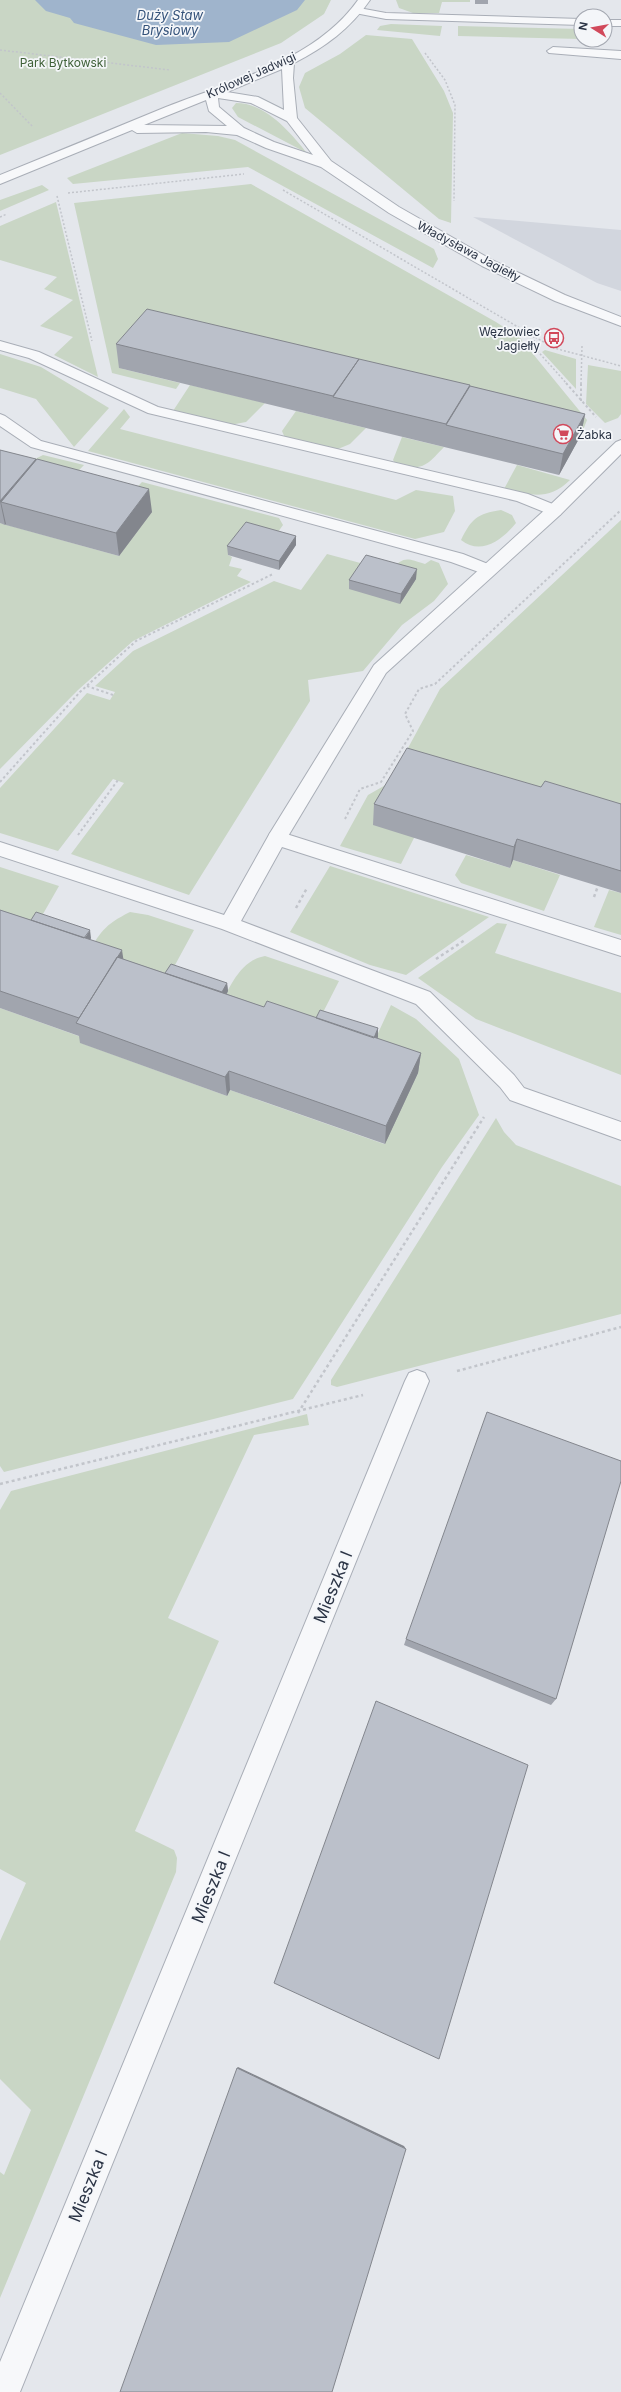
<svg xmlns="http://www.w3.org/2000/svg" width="621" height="2392" font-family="Inter,sans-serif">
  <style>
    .built { fill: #d2d6de }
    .green { fill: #c9d6c5 }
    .water { fill: #9fb4cc }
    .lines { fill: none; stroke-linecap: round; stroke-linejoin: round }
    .lane-casing { stroke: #a9aeb7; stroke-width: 2 }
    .street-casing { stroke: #a9aeb7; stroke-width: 2 }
    .path-far2 { stroke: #c2c5cb; stroke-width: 1.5; stroke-dasharray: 2 2; stroke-linecap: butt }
    .path-far1 { stroke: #c2c5cb; stroke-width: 2; stroke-dasharray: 2.5 2.5; stroke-linecap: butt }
    .path { stroke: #c2c5cb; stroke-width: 2.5; stroke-dasharray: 3 3; stroke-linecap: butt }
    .lane { fill: #f7f8fa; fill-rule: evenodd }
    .street { fill: #f7f8fa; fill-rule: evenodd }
    .wall { fill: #a1a5ae }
    .shaded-wall { fill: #83868d }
    .building { fill: #bbc0ca; stroke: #83868d }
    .labels { text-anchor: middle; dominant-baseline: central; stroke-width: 3.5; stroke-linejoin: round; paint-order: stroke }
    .far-park-label { font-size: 12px; fill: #3f6138; stroke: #f4f6f9 }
    .far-street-label { font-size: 12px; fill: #2b3445; stroke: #f4f6f9 }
    .far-poi-label { font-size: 12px; fill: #2b3445; stroke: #f4f6f9; text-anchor: end }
    .far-water-label { font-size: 13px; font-style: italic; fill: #34527a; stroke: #f4f6f9 }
    .near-street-label { font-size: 17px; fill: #2b3445; stroke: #f4f6f9 }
  </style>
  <rect width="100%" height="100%" fill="#e4e7ec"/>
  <!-- built -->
  <path class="built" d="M 473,217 L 621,230 L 621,291 L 597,283 Z"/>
  <!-- green -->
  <path class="green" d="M 0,0 L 331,0 L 324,14 L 281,43 L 0,155 Z
    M 396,0 L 470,0 L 470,2 L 442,2 L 439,13 L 413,13 L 399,8 Z
    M 391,24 L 442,26 L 440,36 L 377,30 L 380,26 Z
    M 458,26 L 581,29 L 581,39 L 458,36 Z
    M 366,35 L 412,39 L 444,91 L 453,113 L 451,223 L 439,219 L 305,108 L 299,87 L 305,73 L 340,54 Z
    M 236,103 C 266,103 290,132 307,153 L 238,117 L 232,108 Z
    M 182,133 L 218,136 L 235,140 L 434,249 L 438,259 L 433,268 L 248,167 L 73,184 L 67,178 Z
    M 251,184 L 496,322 L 520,338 L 587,420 L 581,435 L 119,368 L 180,383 L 176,389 L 112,373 L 74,203 Z
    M 42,185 L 49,190 L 0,211 L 0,200 Z
    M 56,202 L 98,377 L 54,355 L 73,337 L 40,326 L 73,300 L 44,289 L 57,277 L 0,260 L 0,226 Z
    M 545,350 L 576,359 L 576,389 L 542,352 Z
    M 0,354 L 41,367 L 109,408 L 74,447 L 36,399 L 0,388 Z
    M 588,365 L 621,371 L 621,414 L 618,418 L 605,423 L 586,404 Z
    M 190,385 L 265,403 L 246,422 L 230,425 L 173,411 Z
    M 124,409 L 130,417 L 120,429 L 396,500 L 416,490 L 453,496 L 455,511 L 444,532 L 415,539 L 88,451 Z
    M 296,411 L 366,428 L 350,444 L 338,449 L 291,441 L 285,438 L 282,431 Z
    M 402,437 L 444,447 C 426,466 424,470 397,466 L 393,460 Z
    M 43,455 L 84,465 L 62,488 L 31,461 Z
    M 517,465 L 570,480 C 549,501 530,495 504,489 Z
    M 142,482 L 279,518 L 283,525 L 273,539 L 228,555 L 232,557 L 229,566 L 242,569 L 237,576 L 251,582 L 133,641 L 78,690 L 0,769 L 0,523 L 119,556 L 121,504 Z
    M 501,510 L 512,515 L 516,523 C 502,540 481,556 461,540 C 472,518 477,514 501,510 Z
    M 621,520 L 621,827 L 414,838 L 401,864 L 340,846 L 368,795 L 389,783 L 440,689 Z
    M 327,554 L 390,571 C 404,556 406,558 425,564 L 431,560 L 439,563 L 448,584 L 434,601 L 402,625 L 363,671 L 308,680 L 310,701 L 189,895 L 71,854 L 124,783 L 113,779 L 58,851 L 0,833 L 0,788 L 87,693 L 110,700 L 115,692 L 95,686 L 133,651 L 274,581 L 301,590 Z
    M 466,855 L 510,868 L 513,860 L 560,875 L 544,911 L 461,883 L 455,875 Z
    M 330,866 L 489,917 L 406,975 L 370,965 L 290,932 Z
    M 0,867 L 59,886 L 39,921 L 0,928 Z
    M 609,890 L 621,893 L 621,935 L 594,927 Z
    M 130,912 L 148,915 L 194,930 L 162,989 L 86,957 C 100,932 104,925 130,912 Z
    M 497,923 L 507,924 L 495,953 L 621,993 L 621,1075 L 476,1019 L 418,978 Z
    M 265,956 L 339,981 L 311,1036 L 218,1009 C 230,988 239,961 265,956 Z
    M 391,1005 L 416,1019 L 459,1059 L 479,1115 L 442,1167 L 293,1399 L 4,1472 L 0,1466 L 0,1008 L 84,1038 L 81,1043 L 227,1096 L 230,1090 L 384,1144 L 418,1073 L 368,1055 Z
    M 496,1118 L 504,1132 L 516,1145 L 621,1186 L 621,1314 L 368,1379 L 337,1387 L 331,1385 L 331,1380 Z
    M 307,1414 L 309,1425 L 254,1435 L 168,1618 L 219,1641 L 135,1831 L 174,1850 L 177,1858 L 176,1872 L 0,2298 L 0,2172 L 4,2175 L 31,2110 L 0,2079 L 0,1941 L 26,1883 L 0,1869 L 0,1510 L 11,1491 Z"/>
  <!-- water -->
  <path class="water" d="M 35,0 L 305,0 L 297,10 L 229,42 L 156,45 L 74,23 L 70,18 L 46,11 Z"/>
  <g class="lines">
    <defs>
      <path id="lane" d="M 359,8 L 386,13 L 581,19 L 581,25 L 386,19 L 355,13 L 353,11 Z
        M 605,20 L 621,20 L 621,26 L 605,26 Z
        M 553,47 L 621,51 L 621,59 L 549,53 L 547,51 Z
        M 0,341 L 39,352 L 158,407 L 528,494 L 560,507 L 562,511 L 560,515 L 554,516 L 517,501 L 148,413 L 29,358 L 0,350 Z
        M 0,414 L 5,416 L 41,441 L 463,554 L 493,566 L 495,570 L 493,574 L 487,575 L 451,562 L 31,447 L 0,426 Z
        M 277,831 L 621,940 L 621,956 L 282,847 L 241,921 L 430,992 L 514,1075 L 524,1088 L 621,1122 L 621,1140 L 510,1100 L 500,1087 L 416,1004 L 222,929 L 0,856 L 0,842 L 224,915 L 270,833 Z"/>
      <path id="street" d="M 358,0 L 370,0 C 350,29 325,47 294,63 L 293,78 L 297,118 L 331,161 L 399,207 L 492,260 L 565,295 L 621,317 L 621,326 L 555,301 L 482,266 L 389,213 L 321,167 L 266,148 L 237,135 L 206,132 L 137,133 L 132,130 L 0,184 L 0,175 C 55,153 110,130 166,107 C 231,81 315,61 358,0 ZM 282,69 L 284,110 L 258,97 L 227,92 ZM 218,98 L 251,103 L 287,121 L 313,155 L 274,142 L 244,128 L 219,107 ZM 206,100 L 209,111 L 227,126 L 144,125 Z
        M 621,440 L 621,454 L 560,515 L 386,673 L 284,843 L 277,845 L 270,843 L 268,838 L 270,833 L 374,665 L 548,507 L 616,442 Z
        M 417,1370 L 425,1373 L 429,1381 L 20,2392 L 0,2392 L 0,2362 L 405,1381 L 409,1373 Z"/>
    </defs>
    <!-- lane casing -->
    <use href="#lane" class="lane-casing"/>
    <!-- street casing -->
    <use href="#street" class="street-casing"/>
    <!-- path-far2 -->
    <path class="path-far2" d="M 0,50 L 170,70
      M 425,53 L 445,80 L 455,105 L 454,201
      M 0,93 L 33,127
      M 283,190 L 554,348 L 621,366
      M 68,193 L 244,174
      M 57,196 L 92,341
      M 0,217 L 7,214
      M 538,329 L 534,336 L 534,347 L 567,384
      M 581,384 L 582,346"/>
    <!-- path-far1 -->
    <path class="path-far1" d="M 566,383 L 596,417
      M 581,401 L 581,383
      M 87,686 L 113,695
      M 0,782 L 80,692 L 136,641 L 273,574
      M 345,819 L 360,789 L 381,782 L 413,731 L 405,714 L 419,689 L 435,684 L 621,510
      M 78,835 L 118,780"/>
    <!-- path -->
    <path class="path" d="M 594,897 L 598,886
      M 296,908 L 307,888
      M 436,959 L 465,940
      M 457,1371 L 621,1327
      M 298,1413 L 484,1117
      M 0,1484 L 363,1395"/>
    <!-- lane -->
    <use href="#lane" class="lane"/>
    <!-- street -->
    <use href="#street" class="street"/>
  </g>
  <!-- wall -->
  <path class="wall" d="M 475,0 L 488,0 L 488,4 L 475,4 Z
    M 116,344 L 470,386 L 585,414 L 581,435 L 559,475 L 119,368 Z
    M 0,450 L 36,460 L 152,512 L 119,556 L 6,525 L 6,524 L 5,525 L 0,523 Z
    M 296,536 L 296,545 L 279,570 L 228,555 L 227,546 Z
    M 416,579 L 400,604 L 349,589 L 349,580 Z
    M 541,787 L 621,804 L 621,893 L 513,860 L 510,868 L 373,825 L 374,804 Z
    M 0,910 L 31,920 L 91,938 L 90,940 L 123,959 L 165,973 L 227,983 L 228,991 L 227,994 L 264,1007 L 316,1018 L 378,1028 L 378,1037 L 377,1039 L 421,1053 L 418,1073 L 385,1144 L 230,1090 L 227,1096 L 80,1043 L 79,1036 L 0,1008 Z
    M 406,1639 L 556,1699 L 551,1705 L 404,1645 Z"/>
  <!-- shaded-wall -->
  <path class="shaded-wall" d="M 585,414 L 581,435 L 559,475 L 563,454 Z
    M 36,459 L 40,482 L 1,502 L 6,524 L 5,525 L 0,501 Z
    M 149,489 L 152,512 L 119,556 L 116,533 Z
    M 296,536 L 296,545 L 279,570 L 279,561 Z
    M 417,569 L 416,579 L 400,604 L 401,594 Z
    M 517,839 L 513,860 L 510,868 L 514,847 Z
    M 90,930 L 91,938 L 81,955 L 79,947 Z
    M 122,950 L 125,970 L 79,1018 Z
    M 227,983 L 228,991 L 218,1009 L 217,1001 Z
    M 378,1028 L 378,1037 L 368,1055 L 369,1048 Z
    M 421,1053 L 418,1073 L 385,1144 L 386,1126 Z
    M 229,1071 L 230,1090 L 227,1096 L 225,1077 Z
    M 238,2067 L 404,2146 L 406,2149 L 237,2068 Z"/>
  <!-- building -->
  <path class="building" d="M 147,309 L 359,359 L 333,396 L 116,344 Z
    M 359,359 L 470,385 L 446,424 L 333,397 Z
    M 470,386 L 585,414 L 563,454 L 446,425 Z
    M 0,450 L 36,459 L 0,501 Z
    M 37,459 L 149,489 L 116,533 L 1,502 Z
    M 246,522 L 296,536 L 279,561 L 227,546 Z
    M 366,555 L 417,569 L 401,594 L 349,580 Z
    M 407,748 L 541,787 L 545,781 L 621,804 L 621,871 L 517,839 L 514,847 L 374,804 Z
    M 0,910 L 122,950 L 79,1018 L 0,991 Z
    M 36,912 L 90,930 L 84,938 L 31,920 Z
    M 117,957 L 264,1007 L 267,1001 L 421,1053 L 386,1126 L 229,1071 L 225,1077 L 76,1023 Z
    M 171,964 L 227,983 L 222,992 L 165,973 Z
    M 320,1010 L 378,1028 L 374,1038 L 316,1018 Z
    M 487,1412 L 621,1461 L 621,1481 L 556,1699 L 406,1639 Z
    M 376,1701 L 528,1765 L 439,2059 L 274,1983 Z
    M 237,2068 L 406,2149 L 332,2392 L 120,2392 Z"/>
  <!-- icons -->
  <defs>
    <symbol id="bus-ring" viewBox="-11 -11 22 22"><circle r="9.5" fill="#f4f6f9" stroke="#d1495b" stroke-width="1.5"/><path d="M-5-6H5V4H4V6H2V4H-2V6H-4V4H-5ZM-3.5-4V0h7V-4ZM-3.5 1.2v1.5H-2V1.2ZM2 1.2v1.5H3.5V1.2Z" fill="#d1495b"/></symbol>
    <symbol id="supermarket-ring" viewBox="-11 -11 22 22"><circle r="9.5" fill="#f4f6f9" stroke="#d1495b" stroke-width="1.5"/><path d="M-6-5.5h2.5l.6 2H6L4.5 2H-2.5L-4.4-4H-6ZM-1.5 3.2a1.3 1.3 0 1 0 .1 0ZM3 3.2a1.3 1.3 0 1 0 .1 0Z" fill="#d1495b"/></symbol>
  </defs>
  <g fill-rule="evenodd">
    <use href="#bus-ring" x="543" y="327" width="22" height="22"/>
    <use href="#supermarket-ring" x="552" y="423" width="22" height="22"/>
  </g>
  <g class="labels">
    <!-- far-park labels -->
    <g class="far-park-label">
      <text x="63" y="62">Park Bytkowski</text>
    </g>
    <!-- far-street labels -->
    <g class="far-street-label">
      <text transform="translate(251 75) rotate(-24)">Królowej Jadwigi</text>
      <text transform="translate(469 251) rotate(28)">Władysława Jagiełły</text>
    </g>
    <!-- far-poi labels -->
    <g class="far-poi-label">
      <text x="540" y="331">Węzłowiec<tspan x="540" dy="14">Jagiełły</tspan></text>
      <text x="577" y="434" text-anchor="start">Żabka</text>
    </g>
    <!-- far-water labels -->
    <g class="far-water-label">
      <text x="170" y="15">Duży Staw<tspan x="170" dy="15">Brysiowy</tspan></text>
    </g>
    <!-- near-street labels -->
    <g class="near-street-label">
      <text transform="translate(333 1587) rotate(-68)">Mieszka I</text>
      <text transform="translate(211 1887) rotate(-68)">Mieszka I</text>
      <text transform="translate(88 2186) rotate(-68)">Mieszka I</text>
    </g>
  </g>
  <!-- north arrow -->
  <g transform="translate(593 28) rotate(281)"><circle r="19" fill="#f4f6f9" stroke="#a4a8b1"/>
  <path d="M0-3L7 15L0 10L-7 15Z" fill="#d1495b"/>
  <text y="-6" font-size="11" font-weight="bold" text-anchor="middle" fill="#2b3445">N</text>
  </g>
</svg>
